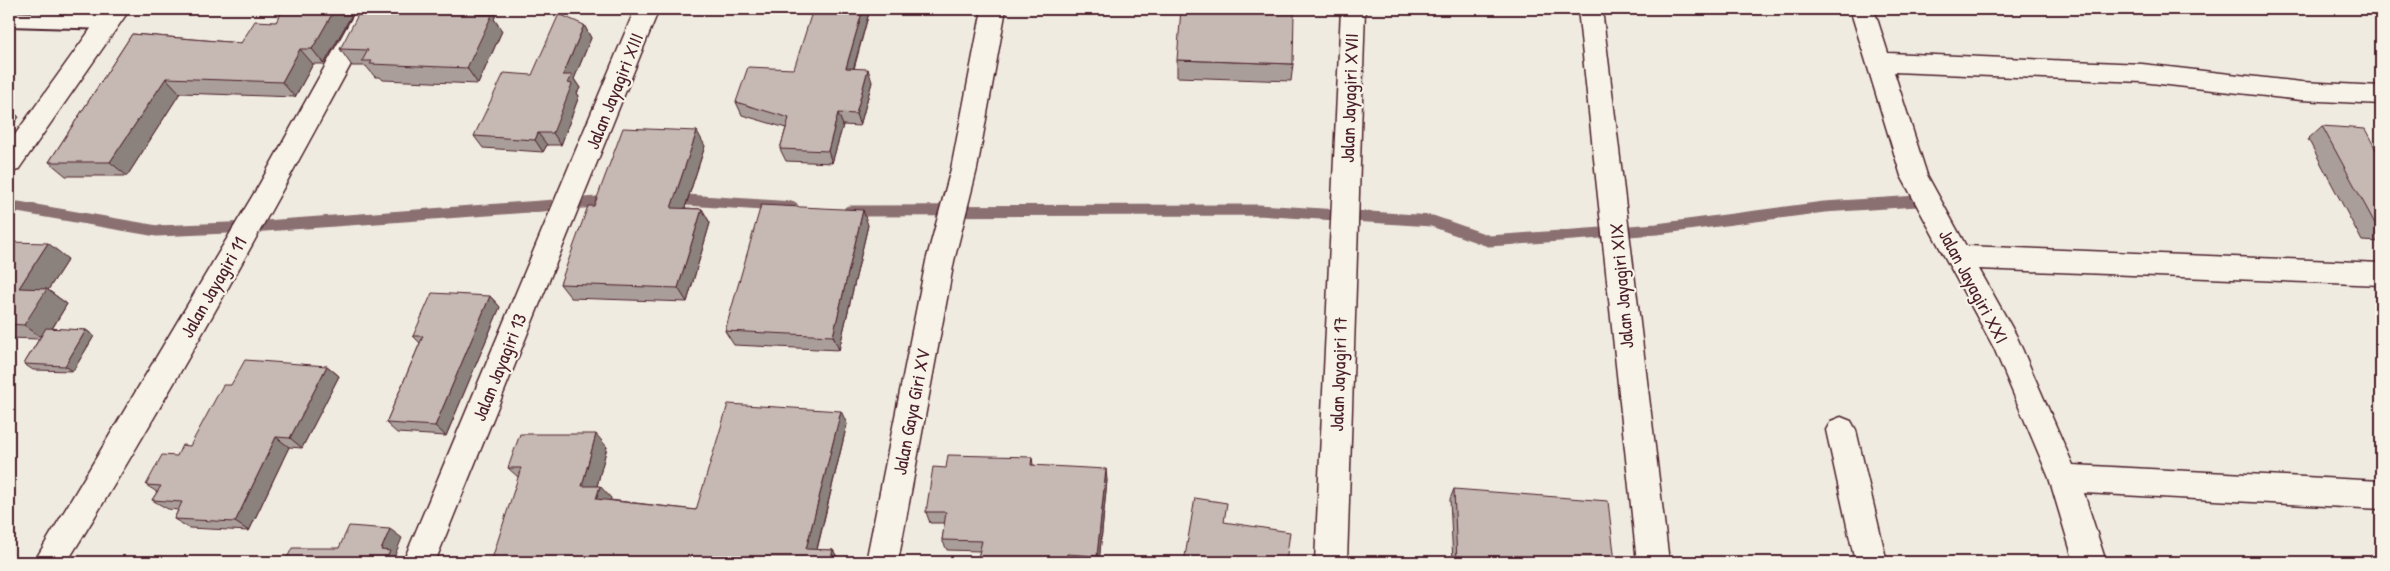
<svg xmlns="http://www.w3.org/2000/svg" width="2390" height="571" font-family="'Patrick Hand',sans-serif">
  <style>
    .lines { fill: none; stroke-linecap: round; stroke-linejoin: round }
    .stream { stroke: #8b6f72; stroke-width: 11 }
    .lane-casing { stroke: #4a1f2b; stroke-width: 4 }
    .street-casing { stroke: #4a1f2b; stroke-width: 3 }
    .lane { fill: #f7f3e8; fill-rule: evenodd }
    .street { fill: #f7f3e8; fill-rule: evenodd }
    .wall { fill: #aa9e9a; stroke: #4a1f2b }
    .shaded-wall { fill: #8b817d; stroke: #4a1f2b }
    .building { fill: #c6b8b3; stroke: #4a1f2b }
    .labels { text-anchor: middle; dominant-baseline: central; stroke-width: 4.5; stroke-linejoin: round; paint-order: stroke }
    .street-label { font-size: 19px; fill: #4a1f2b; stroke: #f7f3e8 }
  </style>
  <rect width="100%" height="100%" fill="#f0ebe0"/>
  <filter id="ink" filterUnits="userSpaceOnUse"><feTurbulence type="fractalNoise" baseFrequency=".02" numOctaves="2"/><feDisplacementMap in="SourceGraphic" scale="10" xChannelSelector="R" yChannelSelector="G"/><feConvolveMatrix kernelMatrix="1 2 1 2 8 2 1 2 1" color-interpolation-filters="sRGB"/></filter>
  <g filter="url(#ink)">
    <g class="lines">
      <!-- stream -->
      <path class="stream" d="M 672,199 L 793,207
        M 9,208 L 18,207 L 157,231 L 251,227 L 611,201
        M 849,211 L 1258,210 L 1432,221 L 1489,241 L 1657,229 L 1824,207 L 1917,201"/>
      <defs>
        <path id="lane" d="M 9,12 L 109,15 L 116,17 L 118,22 L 116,27 L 109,29 L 9,26 Z"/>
        <path id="street" d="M 105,9 L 130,9 L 18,170 L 9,173 L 9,143 Z
          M 357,9 L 381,9 C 280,195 179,382 67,562 L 34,562 L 259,185 Z
          M 635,9 L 659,9 L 435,562 L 403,562 Z
          M 982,9 L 1006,9 L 977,169 L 954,261 L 898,562 L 866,562 L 926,261 L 951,169 Z
          M 1341,9 L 1365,9 L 1347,562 L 1315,562 Z
          M 1578,9 L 1602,9 L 1669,562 L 1637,562 Z
          M 1850,9 L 1874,9 L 1888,53 L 2142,64 L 2301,82 L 2381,86 L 2381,104 L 2301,100 L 2142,82 L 1894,72 L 1927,175 L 1966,246 L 2381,263 L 2381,285 L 1979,269 L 2016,335 L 2073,465 L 2381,481 L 2381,509 L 2084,493 L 2106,562 L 2074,562 L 2049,478 L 1994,348 L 1901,176 Z
          M 1841,417 L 1851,421 L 1856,430 L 1887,562 L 1855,562 L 1826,430 L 1831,421 Z"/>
      </defs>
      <!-- lane casing -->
      <use href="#lane" class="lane-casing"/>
      <!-- street casing -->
      <use href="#street" class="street-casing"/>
      <!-- lane -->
      <use href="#lane" class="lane"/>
      <!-- street -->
      <use href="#street" class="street"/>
    </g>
    <!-- wall -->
    <path class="wall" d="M 284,9 L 324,64 L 313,64 L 295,97 L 180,93 L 127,176 L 66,176 L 49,162 L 132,34 L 241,43 L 276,22 Z
      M 870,9 L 854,69 L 872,82 L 860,126 L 843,125 L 832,163 L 786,161 L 780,149 L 786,128 L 742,115 L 736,102 L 794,69 Z
      M 496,15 L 494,19 L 502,31 L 478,84 L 383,80 L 380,77 L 375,77 L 366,66 L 352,66 L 340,49 Z
      M 584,25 L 591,38 L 574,79 L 580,88 L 577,93 L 579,96 L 561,145 L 547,145 L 543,152 L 483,148 L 474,136 L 532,75 Z
      M 1177,60 L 1293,64 L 1291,81 L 1177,77 Z
      M 2322,126 L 2381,159 L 2381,242 L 2362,241 L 2308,139 Z
      M 705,146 L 685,208 L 702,209 L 710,223 L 687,302 L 571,298 L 560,284 L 594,206 Z
      M 868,225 L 839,350 L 734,345 L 725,331 Z
      M 9,242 L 68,259 L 48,290 L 67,304 L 52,329 L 86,330 L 94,336 L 73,371 L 33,370 L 24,364 L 39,339 L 9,338 Z
      M 490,296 L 500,307 L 446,436 L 397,433 L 386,423 L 420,343 L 413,336 Z
      M 327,366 L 339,376 L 302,448 L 289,447 L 249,531 L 189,528 L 174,519 L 178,510 L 168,509 L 152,500 L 157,492 L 146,485 L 177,456 L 190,446 Z
      M 847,424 L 817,550 L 833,550 L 840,562 L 518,477 L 508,468 L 607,447 L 597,486 L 611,498 L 610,500 L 696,510 Z
      M 1032,457 L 1033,465 L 1107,480 L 1099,562 L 977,562 L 980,551 L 947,550 L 942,540 L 945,523 L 930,523 L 926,512 L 946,468 Z
      M 1454,489 L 1615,562 L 1453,562 L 1450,499 Z"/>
    <!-- shaded-wall -->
    <path class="shaded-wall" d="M 335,9 L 355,9 L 324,64 L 312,49 Z
      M 481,9 L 492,9 L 496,15 L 494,19 L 502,31 L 478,84 L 467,68 L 478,15 Z
      M 863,9 L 870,9 L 850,81 L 846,68 Z
      M 584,25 L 591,38 L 574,79 L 580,88 L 577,93 L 579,96 L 561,145 L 553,133 L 563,75 Z
      M 300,49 L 313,64 L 295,97 L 282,82 Z
      M 868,69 L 872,82 L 860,126 L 856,114 Z
      M 166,78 L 180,93 L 127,176 L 110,162 Z
      M 9,108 L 19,117 L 9,131 Z
      M 838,113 L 843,125 L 832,163 L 828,151 Z
      M 697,131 L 705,146 L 680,223 L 671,208 Z
      M 538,133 L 547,145 L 543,152 L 535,140 Z
      M 702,209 L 710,223 L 687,302 L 678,288 Z
      M 863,210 L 868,225 L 839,350 L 833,336 Z
      M 48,243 L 68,259 L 48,290 L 67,304 L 45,340 L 24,325 L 19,288 Z
      M 490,296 L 500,307 L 446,436 L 435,426 Z
      M 86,330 L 94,336 L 73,371 L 65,366 Z
      M 327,366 L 339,376 L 302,448 L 290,438 Z
      M 841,411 L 847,424 L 814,561 L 806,549 Z
      M 596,434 L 607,447 L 594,498 L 582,486 Z
      M 276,437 L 289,447 L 249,531 L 235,522 Z
      M 1106,469 L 1107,480 L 1099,562 L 1098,562 L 1097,556 Z
      M 600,486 L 611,498 L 608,511 L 596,499 Z
      M 390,529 L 402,538 L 395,555 L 402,560 L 401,562 L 385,562 L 381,550 Z
      M 833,550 L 840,562 L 830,562 Z
      M 1067,554 L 1068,562 L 1065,562 Z"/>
    <!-- building -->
    <path class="building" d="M 284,9 L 335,9 L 312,49 L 300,49 L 282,82 L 166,78 L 110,162 L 49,162 L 132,34 L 241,43 L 255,21 L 276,22 Z
      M 361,9 L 481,9 L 478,15 L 492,15 L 467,68 L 370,64 L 372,61 L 362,61 L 368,50 L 340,49 Z
      M 813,9 L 863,9 L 846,68 L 868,69 L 856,114 L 838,113 L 828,151 L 780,149 L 789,118 L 736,102 L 748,67 L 794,69 Z
      M 1181,9 L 1294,13 L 1293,64 L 1177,60 Z
      M 559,14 L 584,25 L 563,75 L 572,75 L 568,83 L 572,84 L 553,133 L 538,133 L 535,140 L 474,136 L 504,73 L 532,75 Z
      M 2322,126 L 2365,129 L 2381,159 L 2381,229 L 2378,229 Z
      M 623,128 L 697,131 L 671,208 L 702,209 L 678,288 L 560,284 L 588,206 L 594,206 Z
      M 761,205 L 863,210 L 833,336 L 725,331 Z
      M 9,242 L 48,243 L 19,288 L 47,289 L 24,325 L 9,324 Z
      M 432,293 L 490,296 L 435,426 L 386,423 L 423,336 L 413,336 Z
      M 46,328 L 86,330 L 65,366 L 24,364 Z
      M 245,360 L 327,366 L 290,438 L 276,437 L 235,522 L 174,519 L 182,502 L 152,500 L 161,486 L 146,485 L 162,455 L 177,456 L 182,445 L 190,446 L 223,385 L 231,385 Z
      M 728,404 L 841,411 L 806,549 L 833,550 L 830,562 L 491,562 L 521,468 L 508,468 L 520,434 L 596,434 L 582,486 L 600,486 L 596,499 L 696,510 Z
      M 948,455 L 1032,457 L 1031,465 L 1106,469 L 1097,556 L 1067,554 L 1065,562 L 977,562 L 982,541 L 942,540 L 946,512 L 926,512 L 933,467 L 946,468 Z
      M 1454,489 L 1608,501 L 1615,562 L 1457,562 Z
      M 1195,498 L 1227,503 L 1224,522 L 1290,532 L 1286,562 L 1184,562 Z
      M 349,526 L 390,529 L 381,550 L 390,551 L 385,562 L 285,562 L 292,548 L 339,548 Z"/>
  </g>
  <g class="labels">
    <!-- street labels -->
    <g class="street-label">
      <text transform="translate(614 91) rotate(-68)">Jalan Jayagiri XIII</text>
      <text transform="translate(1349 98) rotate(-88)">Jalan Jayagiri XVII</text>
      <text transform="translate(1621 286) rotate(-95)">Jalan Jayagiri XIX</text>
      <text transform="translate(1974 286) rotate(62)">Jalan Jayagiri XXI</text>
      <text transform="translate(213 287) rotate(-60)">Jalan Jayagiri 11</text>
      <text transform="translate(499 367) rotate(-68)">Jalan Jayagiri 13</text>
      <text transform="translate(1338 374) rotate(-88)">Jalan Jayagiri 17</text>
      <text transform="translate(911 412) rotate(-79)">Jalan Gaya Giri XV</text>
    </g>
  </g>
  <!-- margin -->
  <rect width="2390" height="571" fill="none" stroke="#f7f3e8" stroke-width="30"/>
  <rect x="15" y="15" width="2360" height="541" fill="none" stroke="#4a1f2b" stroke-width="2" filter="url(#ink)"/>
</svg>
